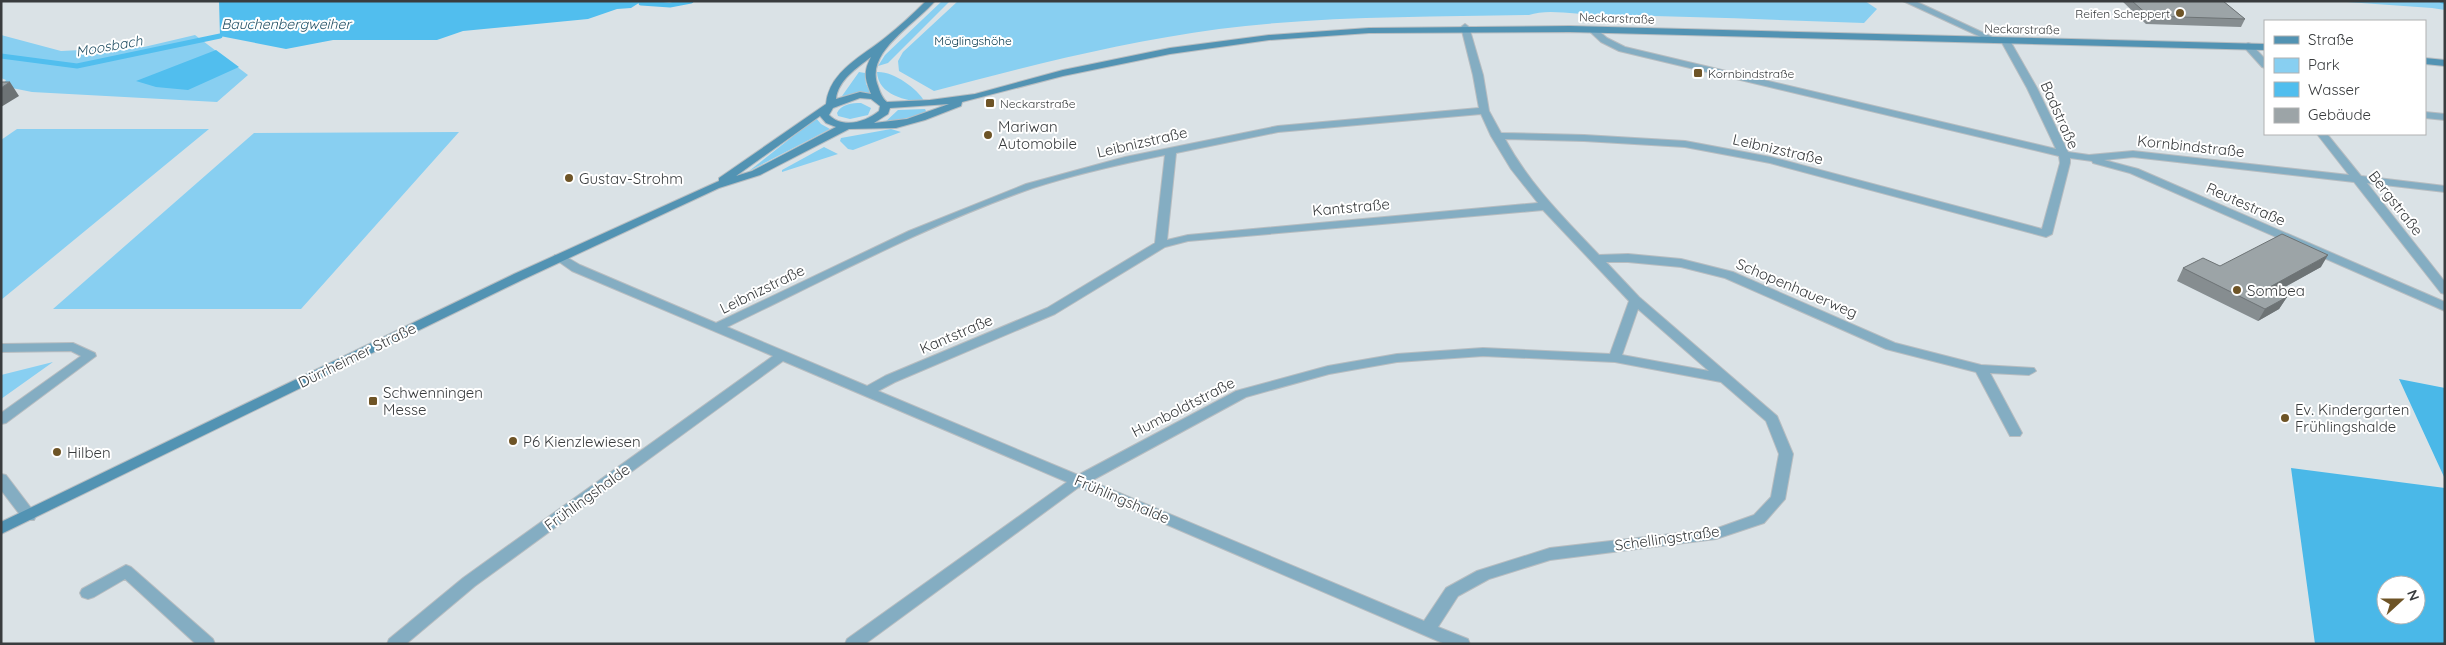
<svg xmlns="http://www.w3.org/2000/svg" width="2446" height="645" font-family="Quicksand,sans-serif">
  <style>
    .green { fill: #88cff1 }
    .forest { fill: #4ab8e8; fill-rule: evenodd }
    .water { fill: #51beee }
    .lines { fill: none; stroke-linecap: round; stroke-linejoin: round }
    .stream { stroke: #51beee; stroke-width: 5 }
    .street-casing { stroke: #b7bdc1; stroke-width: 2 }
    .secondary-casing { stroke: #b7bdc1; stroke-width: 2 }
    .street { fill: #84adc2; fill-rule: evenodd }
    .secondary { fill: #5293b3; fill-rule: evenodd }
    .wall { fill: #868d90 }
    .shaded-wall { fill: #6d7375 }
    .building { fill: #9ca4a7; stroke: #6d7375 }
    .poi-dot { fill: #6e5426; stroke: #fff; stroke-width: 2 }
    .labels { text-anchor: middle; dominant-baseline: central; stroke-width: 4; stroke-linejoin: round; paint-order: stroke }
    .far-poi-label { font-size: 12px; fill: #393c3e; stroke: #fff; text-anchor: start }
    .far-street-label { font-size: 12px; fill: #393c3e; stroke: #fff }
    .far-park-label { font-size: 12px; fill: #013448; stroke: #fff }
    .far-water-label { font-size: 14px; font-style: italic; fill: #255266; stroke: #fff }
    .street-label { font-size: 15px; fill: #393c3e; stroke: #fff }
    .poi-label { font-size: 15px; fill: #393c3e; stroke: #fff; text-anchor: start }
  </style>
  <rect width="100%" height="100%" fill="#dae2e6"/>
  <!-- green -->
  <path class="green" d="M 942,1 L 950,1 L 888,63 L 878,66 L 885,55 Z
    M 958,1 L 1865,1 L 1877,9 L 1864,23 C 1776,20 1688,16 1600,15 C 1579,15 1547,8 1529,15 C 1425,17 1321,16 1219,29 C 1122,42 1028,66 934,91 L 899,71 L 898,61 L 903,52 Z
    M 2333,1 L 2445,1 L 2445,10 L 2432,8 Z
    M 1,35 L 61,51 L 144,47 L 195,35 L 248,75 L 217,102 L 32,92 L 2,86 L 6,80 L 1,78 Z
    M 859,72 L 865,73 L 866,84 L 872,93 L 842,96 Z
    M 877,72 C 893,71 917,88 925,102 C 906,101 878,95 877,72 Z
    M 861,103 L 871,108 L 868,115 L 850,119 L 838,116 L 837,113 C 841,104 852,103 861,103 Z
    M 925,109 L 927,113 L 883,124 L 898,110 Z
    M 816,118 L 821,124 L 830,129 L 749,171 Z
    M 17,129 L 209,129 L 1,300 L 1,140 Z
    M 891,129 L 901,132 L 853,150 L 848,149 L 840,141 L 841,138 Z
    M 459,132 L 301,309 L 53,309 L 254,133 Z
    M 824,147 L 838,154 L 782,172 L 782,170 Z
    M 53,362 L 1,399 L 1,375 Z"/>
  <!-- forest -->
  <path class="forest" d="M 2399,379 L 2445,388 L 2445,479 Z
    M 2291,468 L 2445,488 L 2445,644 L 2315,644 ZM 2386,585 L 2416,585 L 2416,615 L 2386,615 Z"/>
  <!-- water -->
  <path class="water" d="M 219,1 L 642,1 L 631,8 L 617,9 L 588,19 L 463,31 L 437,40 L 333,40 L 286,49 L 220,36 Z
    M 216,50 L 239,67 L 188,90 L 156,87 L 136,81 Z"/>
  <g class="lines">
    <!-- stream -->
    <path class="stream" d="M 2442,1 L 2445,2
      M 641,3 L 670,5 L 691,1
      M 1,56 L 77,66 L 220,36"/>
    <defs>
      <path id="street" d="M 1903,1 L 1915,1 L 2001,41 L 2009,39 L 2037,88 L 2068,152 L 2089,155 L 2133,151 L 2349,175 L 2317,134 L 2327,134 L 2361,176 L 2445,186 L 2445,192 L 2367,183 L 2445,282 L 2445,294 L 2441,293 L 2354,182 L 2133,157 L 2104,160 L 2138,169 L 2445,302 L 2445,311 L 2130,173 L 2093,163 L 2092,161 L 2070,158 L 2070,163 L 2052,234 L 2046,237 L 1770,163 L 1685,147 L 1584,141 L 1505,139 C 1530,185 1564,218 1599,255 L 1628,254 L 1681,259 L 1733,272 L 1895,343 L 1981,365 L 2034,368 L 2036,371 L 2029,375 L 1990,373 L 2022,433 L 2020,436 L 2010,436 L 1976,372 L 1886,349 L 1725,278 L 1681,267 L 1628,262 L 1606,262 L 1639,297 L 1777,416 L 1793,454 L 1785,499 L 1764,523 L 1716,539 L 1550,560 L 1489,579 L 1458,596 L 1438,627 L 1468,639 L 1470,644 L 1445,644 L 1079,487 L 865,644 L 845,644 L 847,639 L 1067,482 L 783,361 L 475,586 L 406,644 L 387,644 L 389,639 L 463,578 L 773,356 L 572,271 L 555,259 L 553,257 L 555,255 L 563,255 L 580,265 L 716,323 L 909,231 L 1026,184 L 1125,157 L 1278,126 L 1479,108 L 1473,75 L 1461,27 L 1465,24 L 1469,27 L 1483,75 L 1489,111 L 1501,133 L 1584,135 L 1685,141 L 1771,157 L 2042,229 L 2060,163 L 2059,156 L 1619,51 L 1601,42 L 1587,29 L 1594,27 L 1607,38 L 1625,47 L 2056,149 L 2027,88 L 2001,41 L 1994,43 ZM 1481,114 L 1491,136 L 1511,169 L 1538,203 L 1188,235 L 1167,240 L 1176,153 L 1278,132 ZM 1165,155 L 1155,243 L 1047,308 L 885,376 L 867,386 L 727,327 C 827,279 927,225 1033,188 C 1076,174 1121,164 1165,155 ZM 1543,210 L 1629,301 L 1610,354 L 1483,348 L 1397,354 L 1328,366 L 1236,391 L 1078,475 L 878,391 L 895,382 L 1055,314 L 1165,247 L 1188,241 ZM 1638,309 L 1709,371 L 1622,355 ZM 1483,356 L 1615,362 L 1721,382 L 1766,421 L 1779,454 L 1771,497 L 1754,515 L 1715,529 L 1550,548 L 1477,571 L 1446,588 L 1424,621 L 1091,481 L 1246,397 L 1329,374 L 1397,362 Z
        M 2248,43 L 2251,44 L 2265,59 L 2265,68 L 2262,67 L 2243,46 Z
        M 2425,112 L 2445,114 L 2445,120 L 2425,118 Z
        M 73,343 L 95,353 L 96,356 L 6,423 L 1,424 L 1,413 L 81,356 L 71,351 L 1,352 L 1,344 Z
        M 1,474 L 6,475 L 34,512 L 36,516 L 34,520 L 24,520 L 1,490 Z
        M 126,565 L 131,567 L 213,639 L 215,644 L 196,644 L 125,579 L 94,597 L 88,599 L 82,597 L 80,593 L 82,589 Z"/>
      <path id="secondary" d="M 926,1 L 935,1 C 916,24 864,52 878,86 C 880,92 882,98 887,102 L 930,100 L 975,94 L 1063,70 L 1170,48 L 1269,35 L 1369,28 L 1570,26 L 2265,44 L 2265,50 L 1570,32 L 1369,33 L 1269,40 L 1170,54 L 1063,76 L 962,102 L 961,106 L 925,120 L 896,128 L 849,129 L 760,175 L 719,188 L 522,280 L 1,534 L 1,522 L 514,274 L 719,181 L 719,178 L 826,104 C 829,71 863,56 886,37 C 900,26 913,14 926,1 ZM 871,57 C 863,72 865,79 871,94 L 860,92 L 836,99 C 838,80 857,68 871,57 ZM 860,98 L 871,99 L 880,106 L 879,111 C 865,122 843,129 829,115 L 833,108 ZM 949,104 L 907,119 L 874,123 L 888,114 L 890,108 ZM 820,116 L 826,123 L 836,127 L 752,171 L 736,176 Z
        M 2425,58 L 2445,60 L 2445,66 L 2425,64 Z"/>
    </defs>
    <!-- street casing -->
    <use href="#street" class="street-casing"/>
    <!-- secondary casing -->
    <use href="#secondary" class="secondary-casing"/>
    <!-- street -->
    <use href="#street" class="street"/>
    <!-- secondary -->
    <use href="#secondary" class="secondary"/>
  </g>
  <!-- wall -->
  <path class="wall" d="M 2122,1 L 2223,1 L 2245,19 L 2241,27 L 2146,24 Z
    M 2220,266 L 2321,267 L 2276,292 L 2287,297 L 2279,309 L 2258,321 L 2177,281 L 2183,268 Z"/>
  <!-- shaded-wall -->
  <path class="shaded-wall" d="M 10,82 L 19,96 L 1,107 L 1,88 Z
    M 2328,255 L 2321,267 L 2261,300 L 2268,288 Z
    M 2287,297 L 2279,309 L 2258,321 L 2265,309 Z"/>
  <!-- building -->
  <path class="building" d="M 2132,1 L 2223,1 L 2245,19 L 2149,16 Z
    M 1,82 L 10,82 L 1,88 Z
    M 2282,234 L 2328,255 L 2268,288 L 2287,297 L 2265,309 L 2183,268 L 2203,258 L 2220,266 Z"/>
  <!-- markers -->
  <g class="poi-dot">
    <circle cx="2180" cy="13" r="5"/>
    <rect x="1693" y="68" width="10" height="10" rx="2.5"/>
    <rect x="985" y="98" width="10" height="10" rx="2.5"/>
    <circle cx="988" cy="135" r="5"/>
    <circle cx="569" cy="178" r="5"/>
    <circle cx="2237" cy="290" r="5"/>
    <rect x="368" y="396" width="10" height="10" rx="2.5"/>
    <circle cx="2285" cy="418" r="5"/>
    <circle cx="513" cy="441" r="5"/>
    <circle cx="57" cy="452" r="5"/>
  </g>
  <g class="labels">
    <!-- far-poi labels -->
    <g class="far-poi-label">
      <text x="2170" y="13" text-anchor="end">Reifen Scheppert</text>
      <text x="1708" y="73">Kornbindstraße</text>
      <text x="1000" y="103">Neckarstraße</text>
    </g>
    <!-- far-street labels -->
    <g class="far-street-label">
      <text transform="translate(1617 18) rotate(2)">Neckarstraße</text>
      <text transform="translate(2022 29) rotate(1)">Neckarstraße</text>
    </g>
    <!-- far-park labels -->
    <g class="far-park-label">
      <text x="973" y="40">Möglingshöhe</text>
    </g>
    <!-- far-water labels -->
    <g class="far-water-label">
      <text x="286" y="24">Bauchenbergweiher</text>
      <text transform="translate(109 46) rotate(-10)">Moosbach</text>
    </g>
    <!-- street labels -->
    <g class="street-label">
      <text transform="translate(2060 115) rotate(66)">Badstraße</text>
      <text transform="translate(1142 142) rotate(-13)">Leibnizstraße</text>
      <text transform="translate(2191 146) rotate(6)">Kornbindstraße</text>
      <text transform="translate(1778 149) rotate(13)">Leibnizstraße</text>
      <text transform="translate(2396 203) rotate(52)">Bergstraße</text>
      <text transform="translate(2246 204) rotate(24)">Reutestraße</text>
      <text transform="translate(1351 207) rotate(-5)">Kantstraße</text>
      <text transform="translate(1797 288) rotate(23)">Schopenhauerweg</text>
      <text transform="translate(762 289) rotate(-26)">Leibnizstraße</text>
      <text transform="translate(956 334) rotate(-23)">Kantstraße</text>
      <text transform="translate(357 355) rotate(-26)">Dürrheimer Straße</text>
      <text transform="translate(1183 407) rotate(-27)">Humboldtstraße</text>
      <text transform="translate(587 497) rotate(-36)">Frühlingshalde</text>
      <text transform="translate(1122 499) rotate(23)">Frühlingshalde</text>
      <text transform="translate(1667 538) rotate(-8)">Schellingstraße</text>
    </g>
    <!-- poi labels -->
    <g class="poi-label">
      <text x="998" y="126">Mariwan<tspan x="998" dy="17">Automobile</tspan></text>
      <text x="579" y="178">Gustav-Strohm</text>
      <text x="2247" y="290">Sombea</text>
      <text x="383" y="392">Schwenningen<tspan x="383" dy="17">Messe</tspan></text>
      <text x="2295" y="409">Ev. Kindergarten<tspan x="2295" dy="17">Frühlingshalde</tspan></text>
      <text x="523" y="441">P6 Kienzlewiesen</text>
      <text x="67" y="452">Hilben</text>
    </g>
  </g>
  <!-- border -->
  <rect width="2446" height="645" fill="none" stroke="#393c3e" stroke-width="5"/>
  <!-- legend -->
  <rect x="2264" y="20" width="162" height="115" fill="#ffffff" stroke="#b0b1b2"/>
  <rect x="2274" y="36" width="25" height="8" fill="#5293b3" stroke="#b0b1b2"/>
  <text x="2308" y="45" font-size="15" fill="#393c3e">Straße</text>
  <rect x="2274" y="58" width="25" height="15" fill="#88cff1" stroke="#b0b1b2"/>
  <text x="2308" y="70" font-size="15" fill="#393c3e">Park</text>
  <rect x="2274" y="82" width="25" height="15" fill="#51beee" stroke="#b0b1b2"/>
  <text x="2308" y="95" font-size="15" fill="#393c3e">Wasser</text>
  <rect x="2274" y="108" width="25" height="15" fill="#9ca4a7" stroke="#b0b1b2"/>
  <text x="2308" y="120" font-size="15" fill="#393c3e">Gebäude</text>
  <!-- north arrow -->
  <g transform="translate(2401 600) rotate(69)"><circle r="24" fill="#ffffff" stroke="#b0b1b2"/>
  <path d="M0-4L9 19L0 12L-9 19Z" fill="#6e5426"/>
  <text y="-8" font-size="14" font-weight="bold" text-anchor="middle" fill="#393c3e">N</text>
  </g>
</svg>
